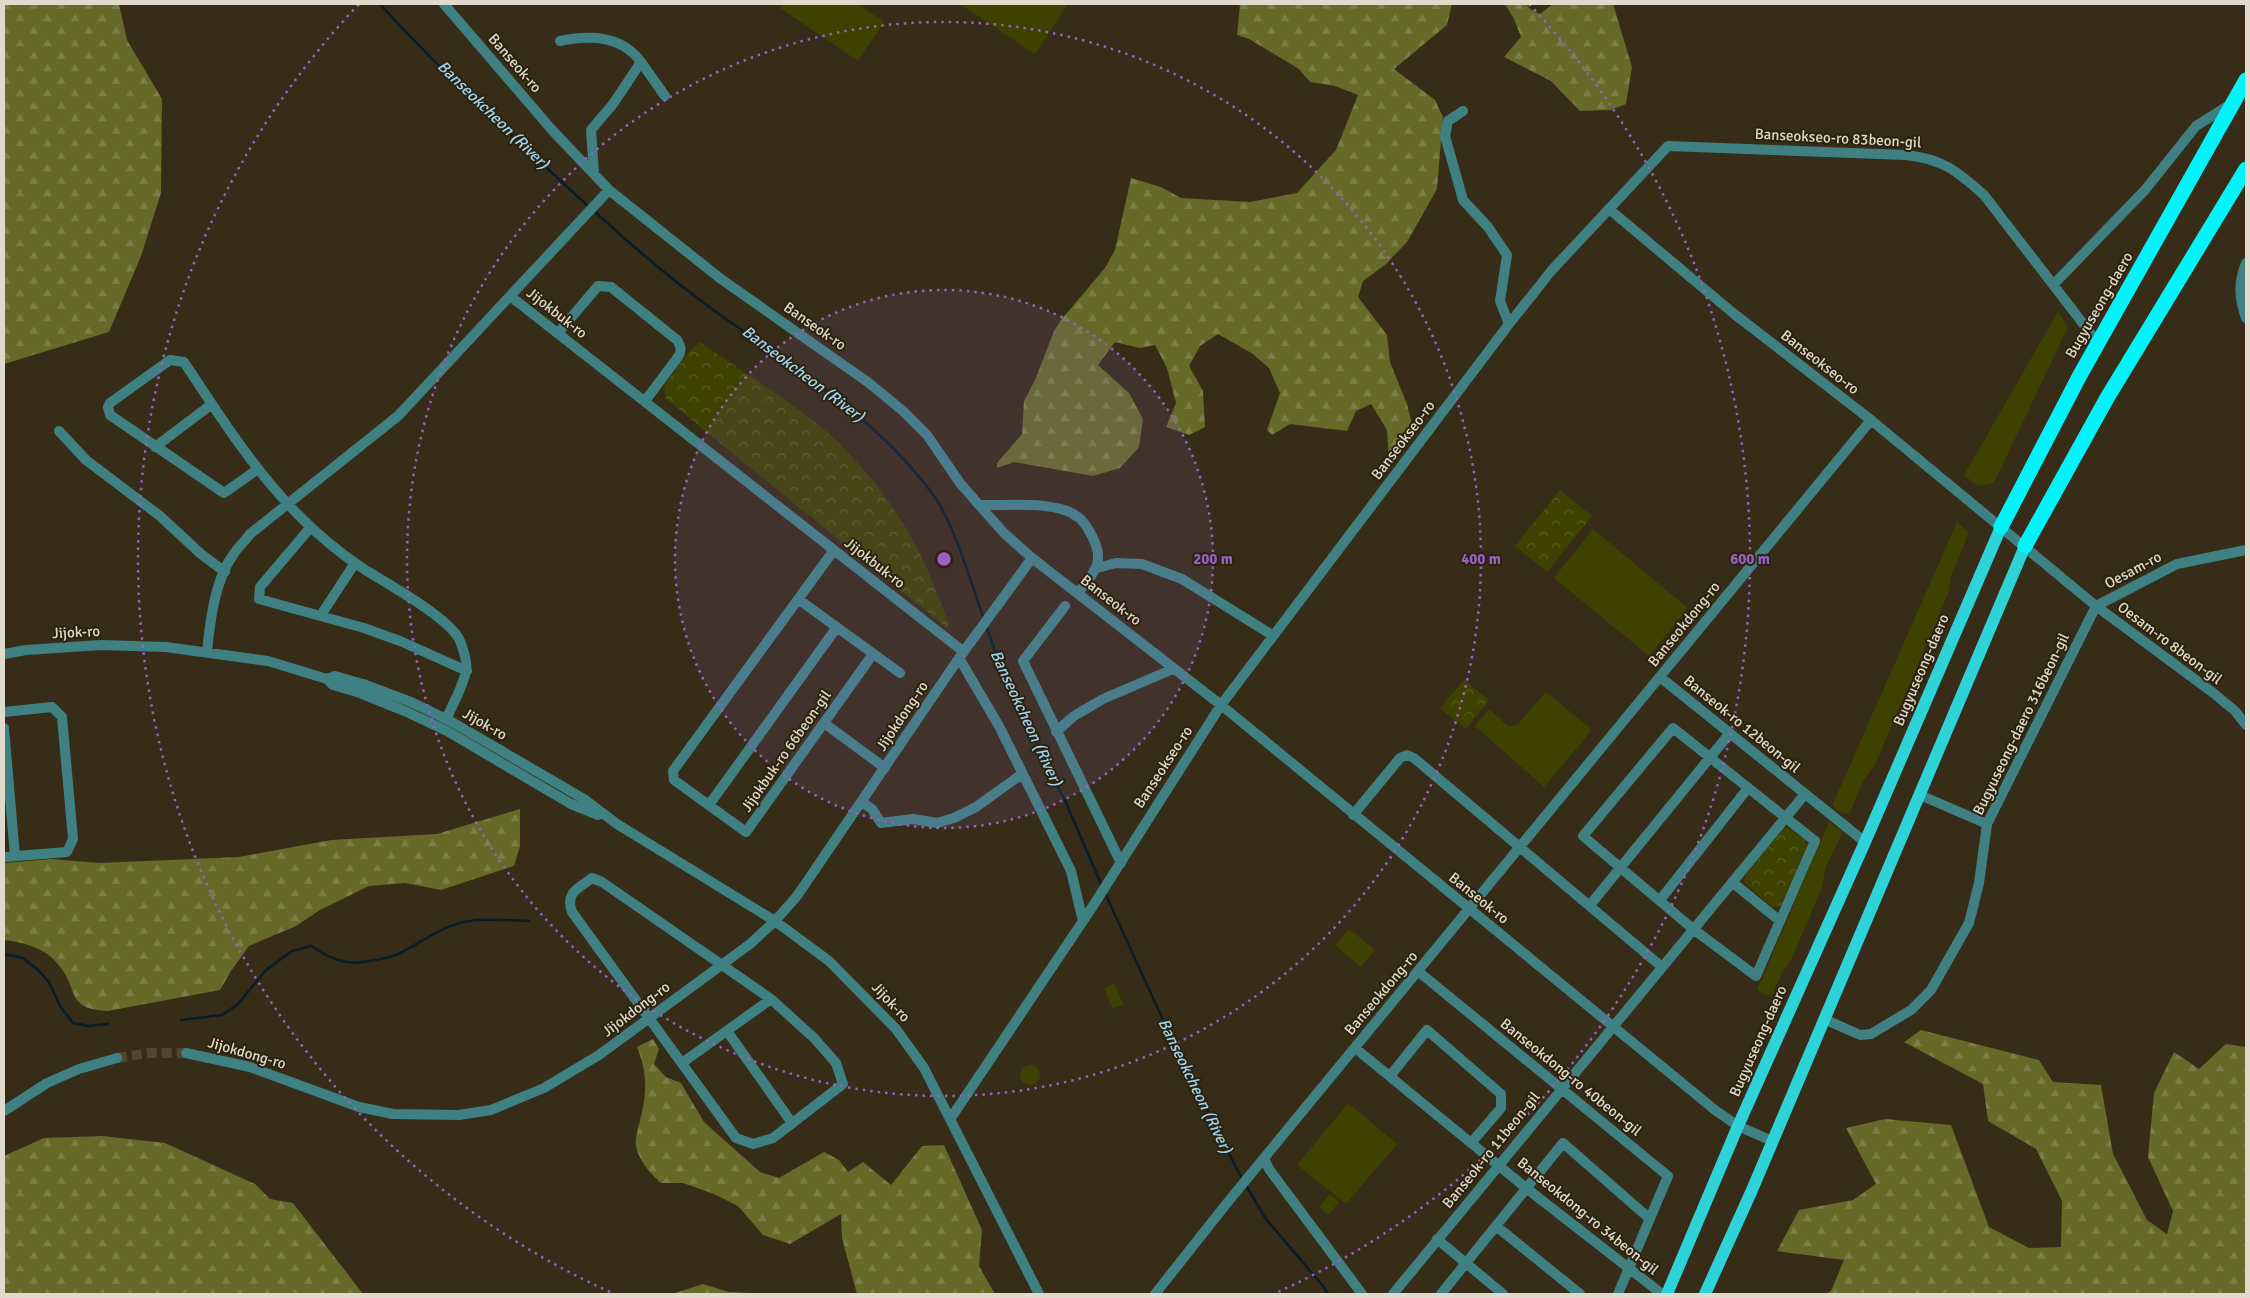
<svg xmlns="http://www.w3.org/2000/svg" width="2250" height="1298" font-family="Signika,sans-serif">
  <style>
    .grass { fill: #3d4200 }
    .forest { fill: url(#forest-firs) }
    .park { fill: url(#park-crowns) }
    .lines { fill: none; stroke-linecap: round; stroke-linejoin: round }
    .stream { stroke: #071e29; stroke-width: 2.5 }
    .minor-tunnel { stroke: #504632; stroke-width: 10; stroke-dasharray: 10 5; stroke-linecap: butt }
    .minor { stroke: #3f8183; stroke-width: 10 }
    .major { stroke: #2dd3d8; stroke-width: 12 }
    .highway { stroke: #00f4fa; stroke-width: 15 }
    .ring { fill: none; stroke: #9960c3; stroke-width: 2.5; stroke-dasharray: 2.5 5 }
    .labels { text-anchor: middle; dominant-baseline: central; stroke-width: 4; stroke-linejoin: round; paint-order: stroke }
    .street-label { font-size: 15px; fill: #e0dacd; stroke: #2c220d }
    .water-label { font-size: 16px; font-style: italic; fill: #9dd6f4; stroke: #2c220d }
    .centre { fill: #9960c3; stroke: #2c220d; stroke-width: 2.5 }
    .ring-label { font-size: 15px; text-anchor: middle; font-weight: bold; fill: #9960c3; stroke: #2c220d; stroke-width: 4; stroke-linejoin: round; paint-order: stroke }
  </style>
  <defs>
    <pattern id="forest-firs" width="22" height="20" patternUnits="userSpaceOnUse" patternTransform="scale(1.25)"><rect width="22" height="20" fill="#656a28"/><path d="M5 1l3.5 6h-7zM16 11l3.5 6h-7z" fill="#7b7f46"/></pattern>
    <pattern id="park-crowns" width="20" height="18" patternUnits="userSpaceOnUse" patternTransform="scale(1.25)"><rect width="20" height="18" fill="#3d4200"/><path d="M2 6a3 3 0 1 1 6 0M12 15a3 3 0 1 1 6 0" fill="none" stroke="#595d24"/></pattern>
  </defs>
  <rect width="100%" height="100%" fill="#362c17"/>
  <!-- grass -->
  <path class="grass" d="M 783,4 L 858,4 L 884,22 L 858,61 L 780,8 Z
    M 960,4 L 1068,4 L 1035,54 Z
    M 2058,312 L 2068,327 L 1994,483 L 1978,486 L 1964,475 Z
    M 1957,522 L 1969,533 L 1951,576 L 1948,594 L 1875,765 L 1863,781 L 1850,813 L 1843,814 L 1832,806 Z
    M 1593,529 L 1688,608 L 1649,656 L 1554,578 Z
    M 1545,693 L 1549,694 L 1592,730 L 1544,787 L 1475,726 L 1489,709 L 1509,727 L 1517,725 Z
    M 1829,822 L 1841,830 L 1841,836 L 1826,866 L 1822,888 L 1792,958 L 1781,975 L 1771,997 L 1757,990 Z
    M 1349,929 L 1375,950 L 1361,967 L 1335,945 Z
    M 1114,983 L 1123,1004 L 1113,1009 L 1104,988 Z
    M1020 1075a10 10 0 1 1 20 0a10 10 0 1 1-20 0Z
    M 1348,1103 L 1397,1144 L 1346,1204 L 1297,1165 Z
    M 1330,1194 L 1339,1202 L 1328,1215 L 1319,1207 Z"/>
  <!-- forest -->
  <path class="forest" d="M 4,4 L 119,4 L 127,40 L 162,99 L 161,193 L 141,256 L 109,332 L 4,364 Z
    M 1240,4 L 1452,4 L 1447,25 L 1394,69 L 1435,100 L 1443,117 L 1437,189 L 1407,242 L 1386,264 L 1363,281 L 1358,297 L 1387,335 L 1390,362 L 1407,404 L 1413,429 L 1389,463 L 1387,430 L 1371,404 L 1356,411 L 1347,431 L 1290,424 L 1272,435 L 1267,430 L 1280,393 L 1269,368 L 1253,354 L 1218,334 L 1200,346 L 1189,366 L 1203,391 L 1205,427 L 1189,435 L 1166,427 L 1176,403 L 1167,368 L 1155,345 L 1140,348 L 1115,342 L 1098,365 L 1129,393 L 1143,419 L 1139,447 L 1120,468 L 1093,476 L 1014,462 L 997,468 L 997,463 L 1022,434 L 1024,401 L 1035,380 L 1054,331 L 1061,320 L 1105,268 L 1115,250 L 1131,178 L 1161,187 L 1181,198 L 1250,202 L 1297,193 L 1336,150 L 1358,95 L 1335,86 L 1310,82 L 1299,69 L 1249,39 L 1237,35 Z
    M 1505,4 L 1526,4 L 1530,9 L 1540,14 L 1553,4 L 1613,4 L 1632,67 L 1626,104 L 1611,110 L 1580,111 L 1551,81 L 1504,57 L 1521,37 L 1514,19 Z
    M 520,809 L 520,846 L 514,866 L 441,890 L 405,883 L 369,886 L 320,910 L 296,926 L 249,946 L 231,971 L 220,990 L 108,1011 C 67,1009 79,993 61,968 C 47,948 26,943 4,940 L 4,863 L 51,859 L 99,863 L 239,857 L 331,840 L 437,834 Z
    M 1921,1030 L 2039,1060 L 2053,1082 L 2101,1085 L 2113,1154 L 2147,1220 L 2167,1234 L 2173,1211 L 2148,1157 L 2154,1093 L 2174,1052 L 2199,1069 L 2226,1044 L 2246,1047 L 2246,1294 L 1824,1294 L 1831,1291 L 1844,1260 L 1777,1251 L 1799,1210 L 1853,1200 L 1876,1184 L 1846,1128 L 1885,1119 L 1951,1125 L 1989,1227 L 2029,1248 L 2061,1247 L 2062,1201 L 2036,1149 L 1988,1121 L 1983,1084 L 1904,1042 Z
    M 653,1039 L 659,1049 L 654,1064 L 666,1077 L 681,1083 L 704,1122 L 760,1172 L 779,1178 L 824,1152 L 839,1160 L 848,1172 L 863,1162 L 891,1185 L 922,1146 L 944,1145 L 982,1230 L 979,1266 L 995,1294 L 857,1294 L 842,1238 L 841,1214 L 790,1244 L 763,1235 L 738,1206 L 714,1194 L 683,1183 L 661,1183 C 650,1174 633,1154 636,1138 C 639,1123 644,1108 645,1092 C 646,1076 643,1062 637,1047 Z
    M 102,1136 L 165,1143 L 255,1184 L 270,1199 L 293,1203 L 363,1294 L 4,1294 L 4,1156 L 44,1138 Z
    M 703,1284 L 729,1292 L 776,1294 L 672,1294 Z"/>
  <!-- park -->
  <path class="park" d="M 700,342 C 739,369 779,394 816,423 C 852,452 884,491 907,530 C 925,559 936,592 949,624 L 947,628 L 666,399 L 664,386 L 688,353 Z
    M 1560,490 L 1592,516 L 1547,572 L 1515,546 Z
    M 1464,680 L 1489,700 L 1466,729 L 1440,708 Z
    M 1783,828 L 1789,828 L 1806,841 L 1807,848 L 1781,906 L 1772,907 L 1745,883 L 1745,876 Z"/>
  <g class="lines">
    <!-- stream -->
    <path class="stream" d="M 380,4 C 445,76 518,141 589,207
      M 593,210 C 633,247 674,282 719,314 C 796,369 877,418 934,496 C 955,525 971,584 984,619
      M 986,626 L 1006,680 L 1066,803 L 1102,886
      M 1105,893 L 1185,1068 L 1242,1179
      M 4,954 L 23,958 L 38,970 L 49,982 L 60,1006 L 73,1023 L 89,1026 L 108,1024
      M 181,1020 L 222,1015 L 238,1004 L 266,970 L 292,951 L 311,946 C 336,963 350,966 380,959 C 386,958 393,957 398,954 C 419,944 437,929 460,923 C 482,917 506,921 529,921
      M 1245,1184 L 1266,1219 L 1323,1286 L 1328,1294"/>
    <!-- minor-tunnel -->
    <path class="minor-tunnel" d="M 117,1058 L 149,1053 L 186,1053"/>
    <!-- minor -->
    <path class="minor" d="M 444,4 L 552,130 L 609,190 L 721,279 L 869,383 L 903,411 L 927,435 L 960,483 L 979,505 L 1004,533 L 1032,558 L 1221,705 L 1715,1110 L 1738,1126 L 1772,1141
      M 560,41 C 590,35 621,35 641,62
      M 1463,111 L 1448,121 L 1445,136 L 1463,200 L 1488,227 L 1507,255 L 1500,301 L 1509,324
      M 594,174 L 591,130 L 613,104 L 641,62 L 665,96
      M 1609,209 L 1668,146 L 1906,155 C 1943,159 1957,171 1984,195 L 2098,343
      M 2246,263 C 2238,283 2239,298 2246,318
      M 2053,285 L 2145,190 L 2196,126 L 2231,104
      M 510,296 L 964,652
      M 558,333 L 598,286 L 611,287 L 677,340 C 681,346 682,351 678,357 L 645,401
      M 59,431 L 86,460 L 160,516 L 201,554 L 225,572
      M 155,447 L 212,404
      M 258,469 L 224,493 L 110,415 L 108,407 L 110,403 L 170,360 L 184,362 C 236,441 285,519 367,571 C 388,584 451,619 460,641 C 463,649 468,662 466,670 C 464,685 452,706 446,719
      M 979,505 C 1006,506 1057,500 1078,517 C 1085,522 1088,529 1092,536 C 1106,563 1094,572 1078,593
      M 310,528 L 260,587 L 259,599 L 364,628 L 400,641 L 467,671
      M 834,550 L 673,771 L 674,780 L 746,832 L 873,654
      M 1097,568 L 1116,563 L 1142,564 L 1182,579 L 1272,635
      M 798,599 L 900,673
      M 1065,606 L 1023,661 L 1121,863
      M 2096,606 L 2177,564 L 2246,550
      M 321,615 L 355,563
      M 207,652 C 210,621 215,580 233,555 C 238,547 245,541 250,534 L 398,416 L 609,190
      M 4,654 L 26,650 L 101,645 L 166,647 L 268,661 L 327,679 L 333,685 L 360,693 L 407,712 L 447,731 L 571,804 L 598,815
      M 959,658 L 999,726 L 1071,871 L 1083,921
      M 1660,677 L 1865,842
      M 327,679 L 335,676 L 363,684 L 411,702 L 452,722 L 584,799 L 617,824 L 775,921 L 829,961 L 896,1029 L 924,1068 L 1039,1294
      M 4,712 L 52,707 L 62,717 L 73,839 L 67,852 L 4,857
      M 824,723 L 885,768
      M 4,728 L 15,856
      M 1673,728 L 1815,841 L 1756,976 L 1693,929 L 1583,836 Z
      M 1056,732 L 1074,716 L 1103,699 L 1173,669
      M 1920,795 L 1987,824
      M 862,802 L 872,809 L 881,823 L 913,819 L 937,823 L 954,818 L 976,807 L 1022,774
      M 709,805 L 837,627
      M 1353,815 L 1400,758 L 1407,755 L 1414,758 L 1662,967
      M 592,878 L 602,882 L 771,999 L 814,1038 L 836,1063 L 843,1084 L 773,1138 L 753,1144 L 736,1138 L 572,912 C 565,892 578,889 592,878 Z
      M 1732,882 L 1780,921
      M 1660,900 L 1748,788
      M 1590,905 L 1730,733
      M 1419,972 L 1668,1176 L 1618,1294
      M 1824,1019 L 1860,1035 L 1871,1034 L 1911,1010 L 1931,990 L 1969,923 L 1979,883 L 1987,824 L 2096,606
      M 727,1031 L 792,1123
      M 1355,1048 L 1526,1188 L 1662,1294
      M 186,1053 L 250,1067 L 359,1107 L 393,1114 L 459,1115 L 491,1110 L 544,1088 L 599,1055 L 750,944 L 775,921 L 797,896 L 959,658 L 1032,558
      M 682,1063 L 771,999
      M 1390,1076 L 1427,1030 L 1501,1094 L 1501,1108 L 1471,1143
      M 4,1111 L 47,1083 L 79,1069 L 117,1058
      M 951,1118 L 1091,909 L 1221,705 L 1509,324 L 1552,270 L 1609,209 L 1733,313 L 1871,420 L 2096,606 L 2212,692 L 2235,711 L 2246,725
      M 1264,1158 L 1269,1169 L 1362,1294
      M 1496,1226 L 1580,1294
      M 1437,1239 L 1503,1294
      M 1155,1294 L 1227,1203 L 1871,420
      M 1393,1294 L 1805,794
      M 1441,1294 L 1563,1143 L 1650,1219"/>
    <!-- major -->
    <path class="major" d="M 1667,1294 L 1738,1126 L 1865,842 L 2001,527
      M 1705,1294 L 1752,1190 L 2025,546"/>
    <!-- highway -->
    <path class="highway" d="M 2001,527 L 2080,375 L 2246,80
      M 2025,546 L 2107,398 L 2246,169"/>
  </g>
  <!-- distance rings -->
  <circle cx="944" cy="559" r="269" fill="#9960c3" fill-opacity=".12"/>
  <g class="ring">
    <circle cx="944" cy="559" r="269"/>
    <circle cx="944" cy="559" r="537"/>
    <path d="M610 1292A806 806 0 0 1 359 4M1529 4A806 806 0 0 1 1278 1292"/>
  </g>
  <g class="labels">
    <!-- street labels -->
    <g class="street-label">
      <text transform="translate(515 63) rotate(49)">Banseok-ro</text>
      <text transform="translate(1838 138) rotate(3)">Banseokseo-ro 83beon-gil</text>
      <text transform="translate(2099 305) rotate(-60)">Bugyuseong-daero</text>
      <text transform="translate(557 313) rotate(38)">Jijokbuk-ro</text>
      <text transform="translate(815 326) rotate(35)">Banseok-ro</text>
      <text transform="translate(1820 362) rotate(38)">Banseokseo-ro</text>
      <text transform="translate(1403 440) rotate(-53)">Banseokseo-ro</text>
      <text transform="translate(875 563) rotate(38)">Jijokbuk-ro</text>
      <text transform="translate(2133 570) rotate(-28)">Oesam-ro</text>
      <text transform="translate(1111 600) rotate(38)">Banseok-ro</text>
      <text transform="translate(1684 624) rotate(-51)">Banseokdong-ro</text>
      <text transform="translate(76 632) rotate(-3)">Jijok-ro</text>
      <text transform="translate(2170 643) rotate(37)">Oesam-ro 8beon-gil</text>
      <text transform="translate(1921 670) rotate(-67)">Bugyuseong-daero</text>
      <text transform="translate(902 716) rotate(-56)">Jijokdong-ro</text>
      <text transform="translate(485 724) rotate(30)">Jijok-ro</text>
      <text transform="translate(1742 724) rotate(39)">Banseok-ro 12beon-gil</text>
      <text transform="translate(2021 724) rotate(-64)">Bugyuseong-daero 316beon-gil</text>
      <text transform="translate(786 751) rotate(-55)">Jijokbuk-ro 66beon-gil</text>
      <text transform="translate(1163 767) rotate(-57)">Banseokseo-ro</text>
      <text transform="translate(1479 898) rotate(39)">Banseok-ro</text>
      <text transform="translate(1381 993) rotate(-50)">Banseokdong-ro</text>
      <text transform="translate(891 1002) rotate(47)">Jijok-ro</text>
      <text transform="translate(636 1009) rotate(-37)">Jijokdong-ro</text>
      <text transform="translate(1758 1041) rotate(-66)">Bugyuseong-daero</text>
      <text transform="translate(247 1053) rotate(16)">Jijokdong-ro</text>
      <text transform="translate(1571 1077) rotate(39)">Banseokdong-ro 40beon-gil</text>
      <text transform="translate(1491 1150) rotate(-51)">Banseok-ro 11beon-gil</text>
      <text transform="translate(1588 1216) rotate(39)">Banseokdong-ro 34beon-gil</text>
    </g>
    <!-- water labels -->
    <g class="water-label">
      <text transform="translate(493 115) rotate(44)">Banseokcheon (River)</text>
      <text transform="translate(803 374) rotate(37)">Banseokcheon (River)</text>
      <text transform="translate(1026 718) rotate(65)">Banseokcheon (River)</text>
      <text transform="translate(1195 1086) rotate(64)">Banseokcheon (River)</text>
    </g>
  </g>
  <circle cx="944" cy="559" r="8" class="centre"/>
  <g class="ring-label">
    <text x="1213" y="564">200 m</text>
    <text x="1481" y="564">400 m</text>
    <text x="1750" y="564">600 m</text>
  </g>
  <!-- border -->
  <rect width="2250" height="1298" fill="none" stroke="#e0dacd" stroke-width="10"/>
</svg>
